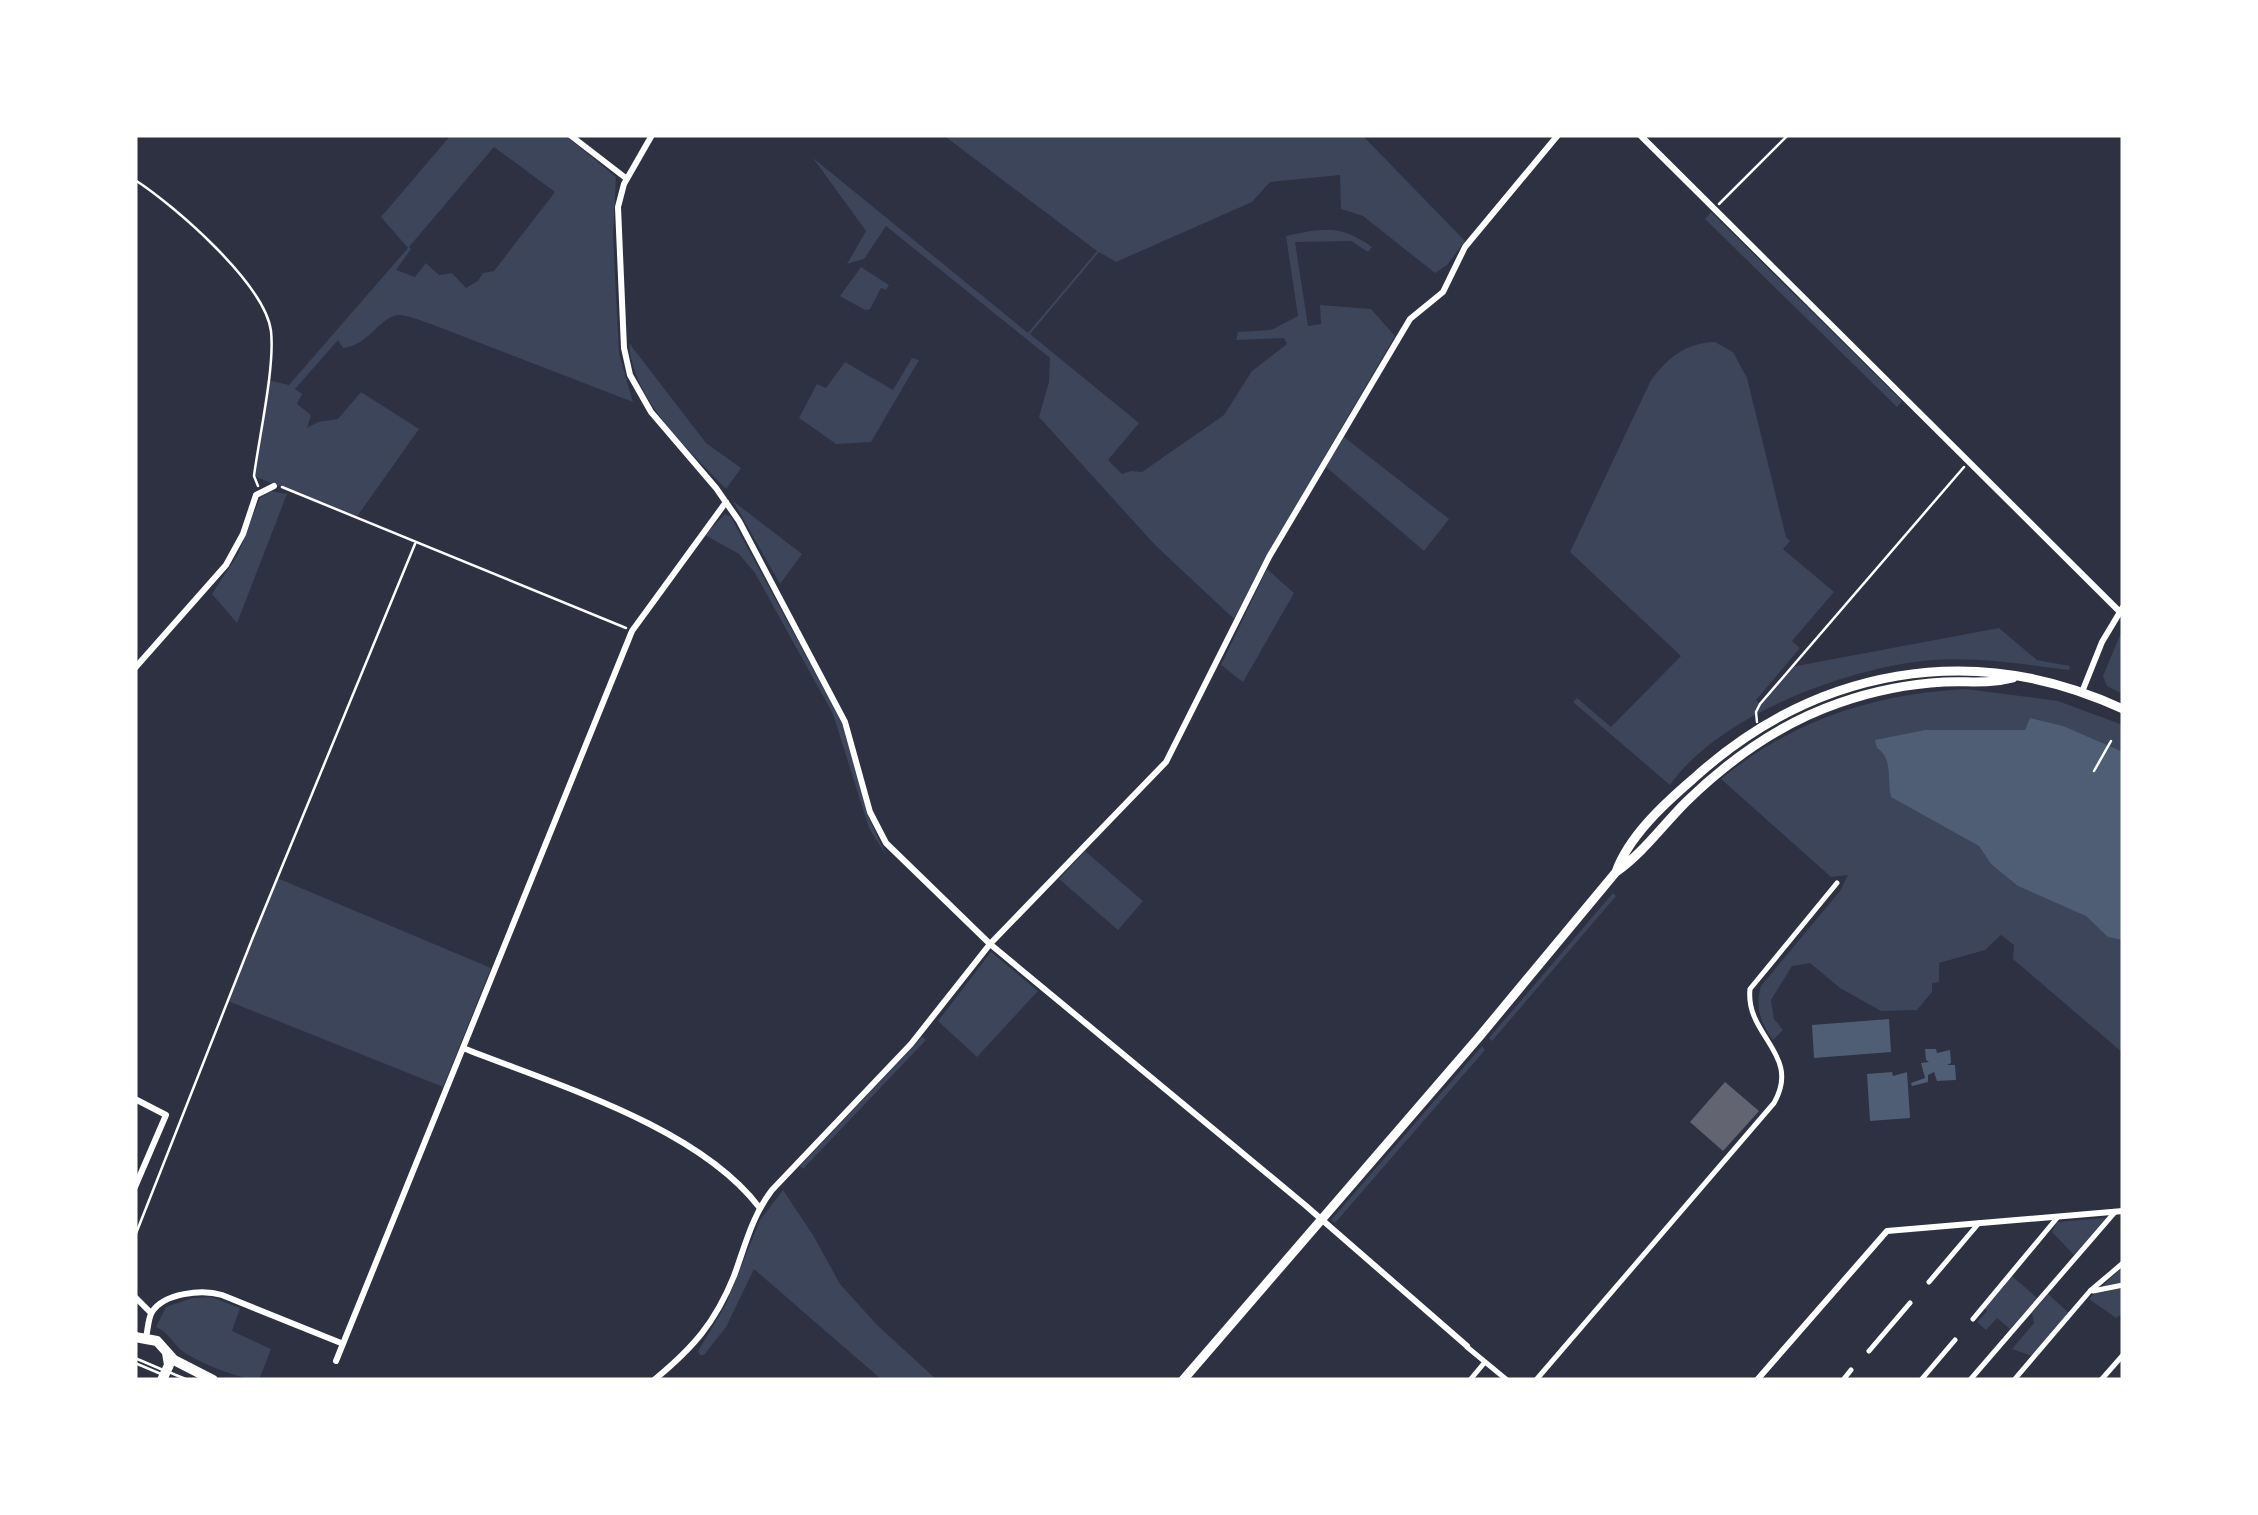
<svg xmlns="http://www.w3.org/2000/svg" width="2258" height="1515" font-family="Manrope,sans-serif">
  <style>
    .green { fill: #3c4559; fill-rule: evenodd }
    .water { fill: #4f5d75 }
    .building { fill: #626471 }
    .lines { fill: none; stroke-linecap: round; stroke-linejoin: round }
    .path { stroke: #fff; stroke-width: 2.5 }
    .service { stroke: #fff; stroke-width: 2.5 }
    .pedestrian { stroke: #fff; stroke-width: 5 }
    .minor { stroke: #fff; stroke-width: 6 }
    .secondary { stroke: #fff; stroke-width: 9 }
    .primary { stroke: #fff; stroke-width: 10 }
  </style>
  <rect width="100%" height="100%" fill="#2d3142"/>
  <!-- green -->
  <path class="green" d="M 451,135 L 565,135 L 616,177 L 613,234 L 619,354 L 633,402 L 431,324 C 421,321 408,315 398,315 C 381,316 368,346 343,348 L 338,340 L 295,389 L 302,394 L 297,404 L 311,415 L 307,428 L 318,422 L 338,419 L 361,392 L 419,429 L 356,518 L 254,476 L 267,380 L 289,385 L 408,248 L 381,217 ZM 494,147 L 555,192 L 494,271 L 483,273 L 478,281 L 466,288 L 452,273 L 439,275 L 426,263 L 415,277 L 396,270 L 411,249 L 409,247 Z
    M 943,135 L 1362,135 L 1465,241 L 1447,265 L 1435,273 L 1363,216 L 1341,209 L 1340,175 L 1270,182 L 1252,202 L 1116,262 L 1099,252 L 1030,334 L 1139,423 L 1108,460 L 1122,474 L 1131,471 L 1142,472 L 1224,415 L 1252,371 L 1287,344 L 1284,338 L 1236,340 L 1238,332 L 1271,330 L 1298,316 L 1286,236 C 1324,228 1340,224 1372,247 L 1368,252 L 1351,241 L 1295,242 L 1308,326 L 1321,324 L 1320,305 L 1371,309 L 1395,336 L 1263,562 L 1234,619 L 1155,545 L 1039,417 L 1049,382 L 1050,358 L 886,226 L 864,259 L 847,264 L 866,231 L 813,158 L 1028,333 L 1097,251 Z
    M 1711,212 L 1902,401 L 1897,407 L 1705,219 Z
    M 861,267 L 889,285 L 886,290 L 881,288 L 870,309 L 865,310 L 840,296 Z
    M 1715,342 L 1733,352 L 1747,378 L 1786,537 L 1790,541 L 1783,549 L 1834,592 L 1792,641 L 1800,648 L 1756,700 L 1759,703 L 1791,667 L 1999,628 L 2037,660 L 2070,666 L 2069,670 C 2023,664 1978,657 1932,660 C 1849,667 1719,715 1670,785 L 1573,702 L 1577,698 L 1611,727 L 1681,656 L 1570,552 L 1650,382 C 1667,358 1685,343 1715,342 Z
    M 629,343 L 706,443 L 741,468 L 726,489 C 689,449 633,402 629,343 Z
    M 912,358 L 919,360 L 871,442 L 836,444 L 799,418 L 817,384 L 826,388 L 845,362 L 893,390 Z
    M 1344,437 L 1449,519 L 1424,551 L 1326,467 Z
    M 271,491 L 287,494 L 237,623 L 212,594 L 238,554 L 260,498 Z
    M 733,501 L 802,554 L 780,584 Z
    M 725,514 L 731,517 L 838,715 L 849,739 L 869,818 L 887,857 L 869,828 L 833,714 L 755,573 L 739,554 L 705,535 Z
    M 1267,569 L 1294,593 L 1243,682 L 1221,665 Z
    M 2123,628 L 2123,694 L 2107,686 L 2103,676 Z
    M 1966,689 L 2058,701 L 2123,725 L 2123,1053 L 2013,959 L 2014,945 L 2001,935 L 1985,950 L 1939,963 L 1939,982 L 1932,983 L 1932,992 L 1917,1010 L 1881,1011 L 1840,988 L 1810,963 L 1792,966 L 1771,1000 L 1774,1019 L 1783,1030 L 1773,1040 C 1760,1022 1755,1007 1761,986 L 1840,891 L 1848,875 L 1831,877 L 1721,779 C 1793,720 1873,694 1966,689 Z
    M 1085,851 L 1143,901 L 1118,930 L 1059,879 Z
    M 277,878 L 491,968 L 443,1087 L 228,1001 Z
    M 1613,893 L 1616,896 L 1492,1041 L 1489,1038 Z
    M 991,952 L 1038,991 L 977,1057 L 938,1021 Z
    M 922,1037 L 926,1040 L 803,1169 L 800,1166 Z
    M 1482,1046 L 1485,1050 L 1335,1223 L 1331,1220 Z
    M 783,1190 L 813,1235 L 840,1284 L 877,1325 L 937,1380 L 882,1380 L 754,1269 L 726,1327 L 704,1355 L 700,1355 L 698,1351 L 725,1306 L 760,1220 Z
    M 2106,1218 L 2074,1255 L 2052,1232 L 2057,1222 Z
    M 2123,1266 L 2123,1313 L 2116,1318 L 2089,1299 Z
    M 2011,1275 L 2037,1298 L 2010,1329 L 1997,1318 L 1986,1330 L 1977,1322 L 1987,1311 L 1984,1307 Z
    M 2048,1294 L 2069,1313 L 2032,1356 L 2012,1349 L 2034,1323 L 2032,1313 Z
    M 211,1297 L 240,1308 L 232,1331 L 271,1349 L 259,1380 C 242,1380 193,1361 180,1349 C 171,1341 168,1332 156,1327 L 166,1307 L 192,1298 Z"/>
  <!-- water -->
  <path class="water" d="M 2030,718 L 2063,726 L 2123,752 L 2123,940 L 2108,937 L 2086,916 L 2018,886 L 1991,864 L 1979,846 L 1891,797 C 1887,780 1893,758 1877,748 L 1875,740 L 1925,730 L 2025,730 Z
    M 1889,1019 L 1891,1052 L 1814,1058 L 1812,1025 Z
    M 1925,1049 L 1936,1049 L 1937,1053 L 1950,1050 L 1951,1063 L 1947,1065 L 1955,1065 L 1956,1080 L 1937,1081 L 1934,1072 L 1928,1075 L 1928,1082 L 1912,1086 L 1911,1083 L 1925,1078 L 1921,1063 L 1929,1062 L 1926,1060 Z
    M 1892,1072 L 1893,1076 L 1907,1072 L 1910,1118 L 1870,1121 L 1867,1074 Z"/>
  <!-- building -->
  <path class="building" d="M 1725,1082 L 1759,1111 L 1723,1151 L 1690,1122 Z"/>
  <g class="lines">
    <!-- path -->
    <path class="path" d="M 135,180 C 174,205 265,284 271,331 C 275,368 259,437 254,476 L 258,486
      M 1719,204 L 1788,135
      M 282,487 L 626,628
      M 1757,722 L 1756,712 L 1760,704 L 1964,467
      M 2094,771 L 2111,741
      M 135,1236 L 253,937 L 415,544"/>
    <!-- service -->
    <path class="service" d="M 135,1358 L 163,1370
      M 135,1363 L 161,1374
      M 171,1373 L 188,1380"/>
    <!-- pedestrian -->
    <path class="pedestrian" d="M 1929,1282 L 1979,1223
      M 2093,1291 L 2123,1285
      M 1973,1319 L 2057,1218
      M 1467,1347 L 1507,1380
      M 1869,1351 L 1910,1303
      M 1470,1380 L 1485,1362
      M 1536,1380 L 1774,1103 C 1802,1054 1745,1036 1750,989 L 1837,883
      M 1843,1380 L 1851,1370
      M 1921,1380 L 1955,1340
      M 1970,1380 L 2115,1212
      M 2014,1380 L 2090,1291 L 2123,1263
      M 2101,1380 L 2123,1355"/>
    <!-- minor -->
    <path class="minor" d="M 570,135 L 627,179
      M 652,135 L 624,184 L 618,207 L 624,348 L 630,375 L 651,412 L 716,488 L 739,521 L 845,722 L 870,812 L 886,843 L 990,944 L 1305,1205 L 1467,1346
      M 1640,135 L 2119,611
      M 135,668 L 226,565 L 243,534 L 256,495 L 274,486
      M 2082,692 L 2102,642 L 2123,607
      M 463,1048 C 556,1085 697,1126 759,1207
      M 135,1099 L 166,1115 L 135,1187
      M 135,1297 L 151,1313
      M 146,1337 C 148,1330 148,1318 152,1312 C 164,1293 202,1289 222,1295 L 341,1343
      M 336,1361 L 632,631 L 726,502
      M 654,1380 C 693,1348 715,1323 734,1276 C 745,1246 752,1216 772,1190 L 911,1044 L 990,944 L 1166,762 L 1269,557 L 1410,319 L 1443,292 L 1465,247 L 1558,135
      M 1757,1380 L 1887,1231 L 2123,1211"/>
    <!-- secondary -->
    <path class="secondary" d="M 1616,872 C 1629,836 1664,804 1693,779 C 1815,668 1972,639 2123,709
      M 1183,1380 L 1479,1037 L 1616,872 C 1643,853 1663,825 1686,802 C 1730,759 1781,723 1839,703 C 1873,691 1909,684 1944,682 C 1968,681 1990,684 2013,678"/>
    <!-- primary -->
    <path class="primary" d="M 135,1337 L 157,1341 L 174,1360 L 213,1380
      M 162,1380 L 169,1365 L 167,1353"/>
  </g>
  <!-- border -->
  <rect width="2258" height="1515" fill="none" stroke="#ffffff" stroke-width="275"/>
</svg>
